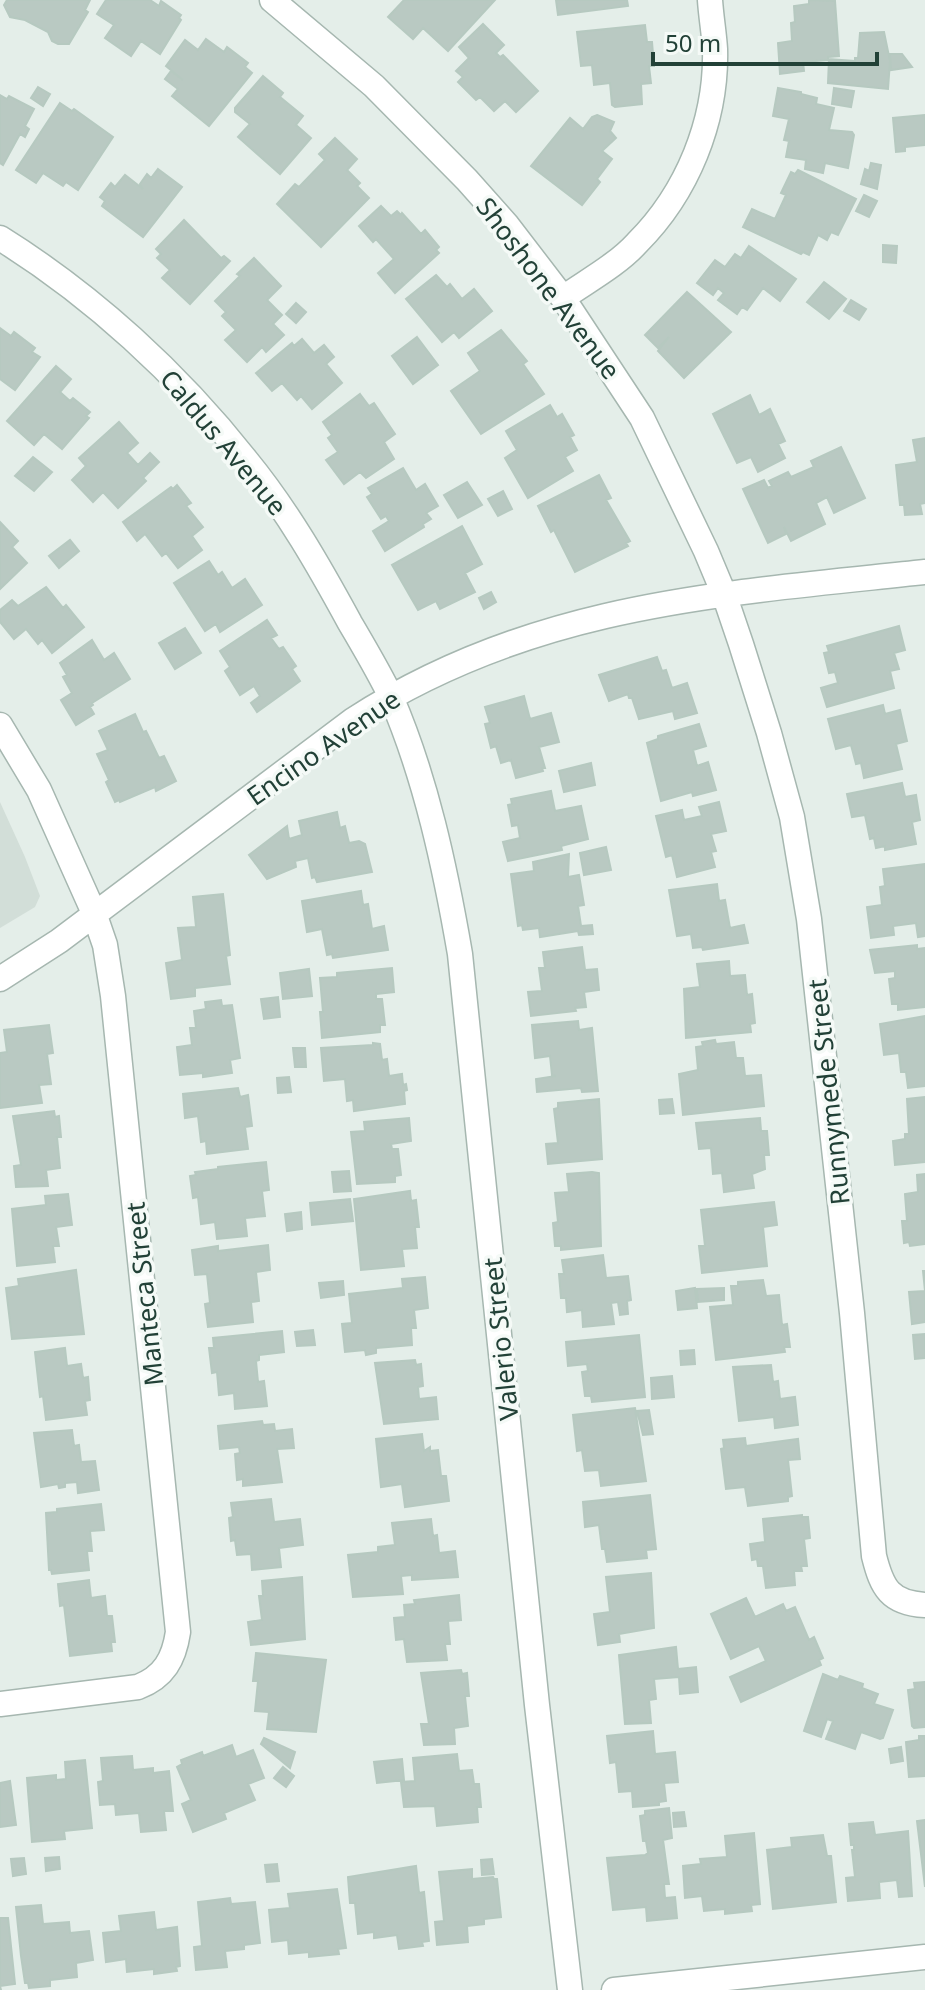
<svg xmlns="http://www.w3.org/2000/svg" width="925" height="1990" font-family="'Noto Sans',sans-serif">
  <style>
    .built { fill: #d2ded8 }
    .building { fill: #b9c9c2; stroke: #b6c9c0; stroke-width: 2 }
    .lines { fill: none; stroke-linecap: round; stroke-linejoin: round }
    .minor-casing { stroke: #a6b7b0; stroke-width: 27 }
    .minor { stroke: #fff; stroke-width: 24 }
    .labels { text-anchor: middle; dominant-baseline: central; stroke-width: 7; stroke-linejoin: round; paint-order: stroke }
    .street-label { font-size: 26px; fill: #224137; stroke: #f5faf7 }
  </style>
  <rect width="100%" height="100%" fill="#e4eee9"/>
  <!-- built -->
  <path class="built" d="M 0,802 L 25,857 L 40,896 L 35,907 L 0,928 Z"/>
  <!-- building -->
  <path class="building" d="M 7,0 L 90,0 L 85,10 L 88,12 L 69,44 L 58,44 L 52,41 L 48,32 L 25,20 L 10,17 L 4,5 Z
    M 106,0 L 150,0 L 159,6 L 161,1 L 181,15 L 179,18 L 181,20 L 160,54 L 141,41 L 131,56 L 105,38 L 114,25 L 97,14 Z
    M 404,0 L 495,0 L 448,51 L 423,28 L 413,39 L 388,17 Z
    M 556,0 L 627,0 L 628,6 L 558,15 Z
    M 809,0 L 835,1 L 839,56 L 828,57 L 828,60 L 803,62 L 804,71 L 780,74 L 778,43 L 792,41 L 791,23 L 795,22 L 794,6 L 809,4 Z
    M 483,24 L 504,45 L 496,53 L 500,57 L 503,55 L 538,91 L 516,112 L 505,101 L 494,111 L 480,97 L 476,100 L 458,82 L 463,77 L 456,71 L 469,58 L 459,47 Z
    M 645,25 L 647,42 L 652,42 L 654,66 L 649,66 L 651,83 L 641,84 L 642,104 L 615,107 L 612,105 L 610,83 L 594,85 L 592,65 L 581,66 L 577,32 Z
    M 884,32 L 890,61 L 888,89 L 828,83 L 829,59 L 855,61 L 855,58 L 858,58 L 860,33 Z
    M 206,39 L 224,52 L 227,47 L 248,63 L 245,67 L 252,73 L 209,126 L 172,96 L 178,89 L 165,79 L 171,71 L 183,80 L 166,66 L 185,40 L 198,50 Z
    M 890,54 L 902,54 L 912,67 L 891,70 Z
    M 263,76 L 283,93 L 280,97 L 303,116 L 296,125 L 311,138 L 280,174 L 238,137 L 250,124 L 235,112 L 235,108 Z
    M 38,87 L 50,94 L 43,106 L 31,98 Z
    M 778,88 L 801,92 L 801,94 L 817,98 L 816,104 L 834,108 L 829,130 L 852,132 L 854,135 L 848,168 L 825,163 L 823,173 L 805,169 L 806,160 L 786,157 L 789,141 L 784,140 L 789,119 L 773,116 Z
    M 834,88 L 854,91 L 851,107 L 832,104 Z
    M 0,95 L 7,99 L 9,96 L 34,109 L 25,126 L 29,129 L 25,137 L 20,134 L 3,165 L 0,163 Z
    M 60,103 L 72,111 L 74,109 L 113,137 L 78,190 L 66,182 L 63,186 L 43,173 L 36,183 L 16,170 Z
    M 597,115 L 614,122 L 610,131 L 616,138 L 602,151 L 612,159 L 597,179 L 600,182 L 582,205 L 531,166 L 570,118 L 583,129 L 592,117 Z
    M 925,115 L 925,145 L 905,147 L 905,151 L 896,152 L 893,118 Z
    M 335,138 L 357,159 L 347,170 L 360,183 L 357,186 L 369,198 L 321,247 L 277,204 L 295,184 L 299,187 L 325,160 L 319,154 Z
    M 871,163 L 881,165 L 877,189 L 861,184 L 865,169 L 869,171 Z
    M 158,169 L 182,187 L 143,237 L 102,206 L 105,201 L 100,197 L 111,183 L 115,187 L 125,175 L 143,189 L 140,184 L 147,174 L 151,178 Z
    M 798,170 L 856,199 L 838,235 L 831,232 L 827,240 L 818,235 L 809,255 L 803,252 L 801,254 L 743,227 L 752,209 L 775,219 L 786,195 L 781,193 L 791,172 L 795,174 Z
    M 864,195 L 877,201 L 869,217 L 856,211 Z
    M 381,206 L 391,216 L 397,211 L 401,215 L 402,213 L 421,234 L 425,230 L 439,247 L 436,250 L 439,253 L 395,293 L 378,273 L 394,259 L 376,239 L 373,242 L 359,226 Z
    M 184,220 L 221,258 L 224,256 L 230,261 L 190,304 L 162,278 L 170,270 L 157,258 L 161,254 L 156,249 Z
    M 883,245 L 897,246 L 896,263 L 883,262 Z
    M 749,246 L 796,279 L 780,301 L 763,288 L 747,310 L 742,307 L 737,314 L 718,300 L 724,293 L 718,288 L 713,295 L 697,283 L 715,260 L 725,267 L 735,254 L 741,258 Z
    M 254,258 L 281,286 L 267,300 L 282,315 L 273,324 L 284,335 L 266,352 L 262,347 L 247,362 L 225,340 L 236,330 L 222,316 L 226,312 L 215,301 L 240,276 L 237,274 Z
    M 436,275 L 447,287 L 450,284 L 462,299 L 474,289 L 492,311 L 459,338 L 454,332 L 442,342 L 406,299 Z
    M 824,282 L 846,299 L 829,319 L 807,302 Z
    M 687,292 L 731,332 L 684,378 L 658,351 L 669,337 L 658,348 L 645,335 Z
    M 851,300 L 866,309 L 859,320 L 844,311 Z
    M 296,303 L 306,312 L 296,323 L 286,314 Z
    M 0,328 L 11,336 L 14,332 L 35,348 L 32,352 L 40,357 L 15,390 L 0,379 Z
    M 501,330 L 527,361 L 523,364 L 544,394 L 481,434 L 451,391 L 480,371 L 468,353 Z
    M 417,337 L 438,365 L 413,384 L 392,356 Z
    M 302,339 L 314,353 L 324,345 L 334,357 L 326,364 L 342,383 L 312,409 L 301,396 L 297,400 L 282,383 L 272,391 L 256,373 L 292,343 L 294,346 Z
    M 56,366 L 71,379 L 60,392 L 70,401 L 73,398 L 90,412 L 86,416 L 89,418 L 62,449 L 44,434 L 34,445 L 7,421 Z
    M 360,394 L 369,406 L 374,403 L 395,434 L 384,442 L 394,459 L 366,478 L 360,472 L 344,484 L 326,460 L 338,452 L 328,438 L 332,435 L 323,422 Z
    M 750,395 L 759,415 L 770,409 L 785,441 L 778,444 L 785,458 L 758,472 L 751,457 L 737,463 L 713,414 Z
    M 550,405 L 557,417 L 562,414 L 574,435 L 570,437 L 577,450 L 565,457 L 573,471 L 528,498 L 505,458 L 517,450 L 506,431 Z
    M 119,422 L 138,443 L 127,453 L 138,465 L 150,453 L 159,462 L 143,478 L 146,481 L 118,508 L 103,492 L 93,502 L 72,480 L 86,466 L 79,458 Z
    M 925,438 L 925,503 L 920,504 L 922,514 L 905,515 L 904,505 L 900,505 L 896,465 L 917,462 L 913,440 Z
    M 841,447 L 865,498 L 834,513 L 827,497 L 816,503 L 825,524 L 791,541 L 784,527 L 786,534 L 768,543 L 743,489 L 764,480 L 768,488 L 772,486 L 769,481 L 788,472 L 791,477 L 814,467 L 811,461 Z
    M 33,457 L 52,472 L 34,491 L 15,476 Z
    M 403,468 L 416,490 L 425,484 L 438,506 L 426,513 L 431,519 L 423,524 L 424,527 L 385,551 L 373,531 L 389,521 L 386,516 L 381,519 L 367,497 L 372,494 L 368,488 Z
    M 599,475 L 611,498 L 606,500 L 630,541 L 626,543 L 628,546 L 575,572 L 554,530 L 551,532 L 538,506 Z
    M 467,482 L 482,505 L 458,518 L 444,495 Z
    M 177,485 L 191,503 L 186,506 L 203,527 L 192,536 L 202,550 L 178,568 L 166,553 L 162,556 L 145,534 L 137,541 L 123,522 L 171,487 L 173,489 Z
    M 503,491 L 512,509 L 498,516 L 488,499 Z
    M 0,522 L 18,541 L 12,547 L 27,563 L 0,589 Z
    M 462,526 L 482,564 L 465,573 L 475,592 L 440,609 L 436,601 L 418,610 L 392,565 Z
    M 70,540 L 79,551 L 59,568 L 49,556 Z
    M 209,561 L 218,575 L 222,572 L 232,588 L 245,579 L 262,605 L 220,632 L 216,624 L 205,631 L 174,583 Z
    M 46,587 L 63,608 L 66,605 L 84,627 L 52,653 L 42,640 L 38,644 L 26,629 L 14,639 L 0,622 L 0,610 L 12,600 L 18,606 Z
    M 491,592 L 496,602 L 484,609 L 479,598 Z
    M 267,620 L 277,635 L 271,638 L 279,649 L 283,647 L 296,666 L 292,669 L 300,681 L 257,712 L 251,703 L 260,696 L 254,686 L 240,695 L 225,671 L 230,667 L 220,651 Z
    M 899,626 L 905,650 L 894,653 L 899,669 L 890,671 L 894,688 L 827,707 L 821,688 L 838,683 L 835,672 L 829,673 L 824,653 L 829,652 L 827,646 Z
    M 185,628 L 201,653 L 175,669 L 159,643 Z
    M 92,640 L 104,660 L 114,653 L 130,679 L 92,703 L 93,705 L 90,707 L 94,714 L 76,725 L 61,700 L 72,693 L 63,677 L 67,675 L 60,663 Z
    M 657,657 L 662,671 L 666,670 L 672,688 L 687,683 L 697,713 L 675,719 L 673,711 L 639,719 L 632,698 L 629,698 L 628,694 L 609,701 L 599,675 Z
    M 524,696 L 530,719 L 551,713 L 559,742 L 539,747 L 545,768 L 542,768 L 543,771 L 516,778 L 511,760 L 501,763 L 496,746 L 491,748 L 485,724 L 490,723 L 485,707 Z
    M 883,705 L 885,714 L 900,710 L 907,741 L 896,744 L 902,769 L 864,778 L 861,763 L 856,764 L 851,745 L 836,749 L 828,719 Z
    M 135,714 L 143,732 L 146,731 L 159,758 L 164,756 L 176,781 L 156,791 L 155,787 L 120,802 L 119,800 L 115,802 L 106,782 L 109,780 L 97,754 L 108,750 L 99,731 Z
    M 699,724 L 706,746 L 693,750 L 697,766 L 708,762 L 716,790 L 693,796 L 692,792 L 661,801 L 647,743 L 658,739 L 658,736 Z
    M 591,763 L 595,785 L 564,792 L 559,771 Z
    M 902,783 L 905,797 L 916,795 L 920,820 L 912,822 L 916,844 L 885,850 L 885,846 L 876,848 L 874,838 L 870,839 L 865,815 L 852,817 L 847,794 Z
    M 551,791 L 555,811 L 581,806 L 588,839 L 561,846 L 562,850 L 508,861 L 503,842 L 520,838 L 518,825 L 512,826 L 508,805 L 512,804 L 511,799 Z
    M 719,802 L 726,831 L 711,834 L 716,851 L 711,852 L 715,867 L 677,877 L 672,855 L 666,857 L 656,816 L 682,810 L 684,820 L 702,816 L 699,807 Z
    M 337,812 L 340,828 L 345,826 L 349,843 L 359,841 L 365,844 L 372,872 L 317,882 L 315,877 L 312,878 L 308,858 L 295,861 L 296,867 L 267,879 L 249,855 L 287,826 L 289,839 L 302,835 L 299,821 Z
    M 606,847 L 611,870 L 584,875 L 580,853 Z
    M 569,854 L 568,877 L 579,875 L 584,905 L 578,906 L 581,926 L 592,925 L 593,934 L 579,935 L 578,931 L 540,937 L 539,928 L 523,930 L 522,925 L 518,926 L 511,874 L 534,871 L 533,862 Z
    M 925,864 L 925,936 L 918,937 L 916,923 L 893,926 L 894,935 L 871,938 L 867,907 L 882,905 L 880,887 L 885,886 L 883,869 Z
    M 717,884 L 719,901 L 725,900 L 730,928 L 744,925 L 748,943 L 703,950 L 702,947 L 693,948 L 691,934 L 677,936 L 669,890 Z
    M 361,891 L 363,905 L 368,904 L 372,929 L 384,926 L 388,950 L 333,958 L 332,954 L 327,955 L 322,929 L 307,932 L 302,901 Z
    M 223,894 L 230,955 L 226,956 L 230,984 L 195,988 L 195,996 L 171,999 L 166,963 L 182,960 L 178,928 L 196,927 L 193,897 Z
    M 917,945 L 917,949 L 925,948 L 925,1007 L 898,1010 L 898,1004 L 892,1004 L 889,979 L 895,978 L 895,971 L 875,973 L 870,950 Z
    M 582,947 L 585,970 L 597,969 L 599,990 L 584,992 L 586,1007 L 575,1008 L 576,1011 L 531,1016 L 528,992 L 542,991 L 539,968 L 545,968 L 543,952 Z
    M 729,961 L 730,976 L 745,975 L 747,995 L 752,994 L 755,1023 L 750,1024 L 751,1032 L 686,1038 L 684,989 L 700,987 L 697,964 Z
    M 392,968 L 394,992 L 376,994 L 376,999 L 382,999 L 385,1025 L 380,1025 L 380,1032 L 322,1038 L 320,1012 L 323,1012 L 320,978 L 337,977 L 337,973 Z
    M 309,969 L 312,996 L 283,999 L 280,973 Z
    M 278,997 L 280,1017 L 264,1019 L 261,999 Z
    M 221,1000 L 222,1006 L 232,1005 L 240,1058 L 230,1060 L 232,1073 L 203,1077 L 203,1073 L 180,1075 L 177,1047 L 192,1045 L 190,1028 L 196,1028 L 194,1011 L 206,1009 L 205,1002 Z
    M 925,1016 L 925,1086 L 908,1088 L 906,1072 L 901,1072 L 899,1053 L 884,1055 L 880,1024 Z
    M 578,1021 L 579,1030 L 592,1028 L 598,1091 L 582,1092 L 581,1088 L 537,1092 L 536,1079 L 556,1076 L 552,1075 L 550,1056 L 535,1058 L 532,1025 Z
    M 49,1025 L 53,1053 L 47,1054 L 51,1084 L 39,1085 L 42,1103 L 0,1108 L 0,1053 L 7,1052 L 4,1030 Z
    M 715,1040 L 716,1044 L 734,1042 L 736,1058 L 743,1058 L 745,1076 L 761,1075 L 764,1106 L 683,1115 L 679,1074 L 698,1070 L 696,1047 L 703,1046 L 702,1042 Z
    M 373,1043 L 380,1044 L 382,1060 L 387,1059 L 389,1076 L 402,1074 L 403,1085 L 406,1084 L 407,1090 L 404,1091 L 405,1104 L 354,1111 L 353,1100 L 347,1101 L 345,1079 L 324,1081 L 321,1048 L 373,1045 Z
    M 293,1048 L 305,1048 L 306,1067 L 295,1067 Z
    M 289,1077 L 291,1092 L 278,1093 L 277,1078 Z
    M 238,1088 L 240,1097 L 248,1095 L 252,1126 L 245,1127 L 248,1149 L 207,1154 L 206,1141 L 201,1142 L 198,1116 L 185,1118 L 183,1094 Z
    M 925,1097 L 925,1162 L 895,1165 L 893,1141 L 905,1139 L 905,1134 L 909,1134 L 907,1099 Z
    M 599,1099 L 602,1159 L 548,1164 L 546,1144 L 558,1143 L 554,1109 L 558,1108 L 558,1103 Z
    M 672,1099 L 674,1113 L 660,1114 L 659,1100 Z
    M 54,1111 L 55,1117 L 59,1116 L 61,1137 L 57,1137 L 60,1168 L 46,1170 L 48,1186 L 16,1187 L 14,1166 L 21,1165 L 13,1116 Z
    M 409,1118 L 411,1141 L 391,1144 L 392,1149 L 398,1149 L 401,1175 L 395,1176 L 395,1182 L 357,1184 L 351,1132 L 365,1131 L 364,1122 Z
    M 760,1118 L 761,1131 L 767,1131 L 769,1155 L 764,1155 L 765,1169 L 752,1174 L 754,1188 L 724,1192 L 722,1173 L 713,1174 L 711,1148 L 699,1149 L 696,1123 Z
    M 266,1162 L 269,1190 L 262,1191 L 265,1216 L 245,1218 L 247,1236 L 217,1239 L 215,1222 L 201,1224 L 198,1197 L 193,1198 L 190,1176 L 196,1175 L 195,1172 L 218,1169 L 218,1167 Z
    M 349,1171 L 351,1191 L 334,1192 L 332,1172 Z
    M 592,1172 L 599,1173 L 601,1246 L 561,1250 L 561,1246 L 555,1246 L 553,1223 L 558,1222 L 555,1193 L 569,1192 L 567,1174 Z
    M 925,1174 L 925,1244 L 910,1246 L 909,1242 L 904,1243 L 902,1221 L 907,1221 L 905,1194 L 918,1192 L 917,1175 Z
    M 410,1191 L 411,1201 L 416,1200 L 419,1227 L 415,1227 L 417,1248 L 402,1249 L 404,1266 L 361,1270 L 354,1199 Z
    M 68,1194 L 72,1225 L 56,1227 L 59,1246 L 53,1246 L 55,1262 L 17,1266 L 12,1209 L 46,1205 L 45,1196 Z
    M 350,1199 L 353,1221 L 312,1225 L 310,1203 Z
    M 774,1202 L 777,1225 L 763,1227 L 767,1266 L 702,1273 L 699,1246 L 705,1246 L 701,1210 Z
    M 301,1212 L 302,1229 L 287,1231 L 285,1214 Z
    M 268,1245 L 270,1270 L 256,1272 L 259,1301 L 251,1302 L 253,1322 L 208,1327 L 205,1304 L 210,1303 L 207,1274 L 195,1275 L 192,1250 L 218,1246 L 218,1251 Z
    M 603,1255 L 606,1278 L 628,1276 L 631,1300 L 627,1301 L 628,1314 L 620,1315 L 618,1302 L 611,1303 L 614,1324 L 583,1327 L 582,1310 L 567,1312 L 566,1298 L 561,1298 L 559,1274 L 564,1274 L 562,1260 Z
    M 76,1270 L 84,1334 L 12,1339 L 6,1288 L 19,1286 L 18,1279 Z
    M 923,1271 L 925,1271 L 925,1322 L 912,1324 L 909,1292 L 925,1291 Z
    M 425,1277 L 428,1308 L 414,1310 L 416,1328 L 411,1328 L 412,1345 L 376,1348 L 376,1353 L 366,1355 L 365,1350 L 345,1352 L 342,1324 L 352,1323 L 349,1294 L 403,1288 L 402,1279 Z
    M 763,1280 L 766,1296 L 779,1295 L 782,1325 L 787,1324 L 790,1347 L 784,1347 L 785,1352 L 716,1360 L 710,1307 L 733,1305 L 731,1286 L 738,1286 L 738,1282 Z
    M 343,1281 L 344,1295 L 321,1298 L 319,1283 Z
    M 695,1288 L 697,1308 L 678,1310 L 676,1291 Z
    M 724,1288 L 724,1300 L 698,1302 L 697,1289 Z
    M 313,1330 L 315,1345 L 297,1346 L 295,1332 Z
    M 282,1331 L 284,1352 L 259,1355 L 259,1360 L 256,1361 L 258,1382 L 264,1381 L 267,1406 L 235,1409 L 234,1393 L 219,1395 L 217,1372 L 212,1373 L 209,1348 L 214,1348 L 213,1338 Z
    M 925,1334 L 925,1358 L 915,1359 L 913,1335 Z
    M 639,1335 L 645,1397 L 592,1402 L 591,1396 L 585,1396 L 582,1372 L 588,1371 L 587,1364 L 568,1366 L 566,1342 Z
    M 65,1348 L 67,1366 L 81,1364 L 83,1378 L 88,1377 L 90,1400 L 85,1401 L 87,1415 L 46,1420 L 43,1396 L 40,1397 L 35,1352 Z
    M 694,1350 L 695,1364 L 681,1365 L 680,1351 Z
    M 415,1360 L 416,1365 L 421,1364 L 423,1386 L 418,1387 L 419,1399 L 436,1397 L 438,1419 L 384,1424 L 375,1363 Z
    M 771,1365 L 773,1382 L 778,1381 L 780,1399 L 795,1397 L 798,1425 L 775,1428 L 774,1417 L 739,1421 L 733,1367 Z
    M 672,1376 L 674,1397 L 652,1399 L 651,1378 Z
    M 635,1408 L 646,1481 L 601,1486 L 599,1470 L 585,1471 L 582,1450 L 577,1451 L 573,1415 Z
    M 649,1410 L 653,1434 L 643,1435 L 637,1411 Z
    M 262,1421 L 263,1425 L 274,1424 L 275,1431 L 292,1429 L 294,1448 L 277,1449 L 282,1482 L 243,1486 L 243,1479 L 237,1480 L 235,1454 L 240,1453 L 239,1447 L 220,1449 L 218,1426 Z
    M 72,1430 L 74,1446 L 79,1445 L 81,1462 L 95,1461 L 99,1490 L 78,1493 L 77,1482 L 65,1483 L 65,1487 L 59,1488 L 58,1484 L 41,1487 L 34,1433 Z
    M 422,1434 L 424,1451 L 430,1447 L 430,1451 L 438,1450 L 441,1476 L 446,1476 L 449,1501 L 405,1507 L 402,1484 L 381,1487 L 376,1439 Z
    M 745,1438 L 746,1446 L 798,1439 L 800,1459 L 788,1460 L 792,1496 L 788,1497 L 788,1501 L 748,1506 L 745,1487 L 726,1489 L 721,1449 L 724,1448 L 723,1440 Z
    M 650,1495 L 656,1549 L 646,1550 L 647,1558 L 607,1562 L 605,1549 L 602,1549 L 599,1525 L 585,1527 L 583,1502 Z
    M 271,1499 L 274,1522 L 300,1519 L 303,1545 L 279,1548 L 281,1567 L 252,1570 L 251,1554 L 237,1555 L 235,1540 L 231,1541 L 229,1518 L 233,1517 L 231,1503 Z
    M 101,1504 L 104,1530 L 90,1531 L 92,1551 L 87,1551 L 89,1570 L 52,1574 L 51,1570 L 49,1570 L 46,1513 L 57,1512 L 57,1509 Z
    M 802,1515 L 802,1517 L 808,1517 L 810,1538 L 804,1539 L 807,1566 L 801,1566 L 802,1571 L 794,1571 L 795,1585 L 766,1588 L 763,1566 L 758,1566 L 757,1559 L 752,1560 L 750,1544 L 765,1542 L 763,1519 Z
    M 431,1519 L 433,1536 L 437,1535 L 439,1553 L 455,1551 L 458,1577 L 412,1580 L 412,1575 L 401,1576 L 403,1594 L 353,1597 L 348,1555 L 378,1552 L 378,1547 L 395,1545 L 392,1523 Z
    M 651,1573 L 654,1628 L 619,1634 L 620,1642 L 598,1645 L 594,1614 L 610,1612 L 606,1577 Z
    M 302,1577 L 305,1639 L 251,1645 L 248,1622 L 262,1620 L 259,1596 L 263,1596 L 262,1581 Z
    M 89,1580 L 91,1598 L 105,1596 L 107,1616 L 112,1616 L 115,1642 L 111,1642 L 112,1651 L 70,1656 L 64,1605 L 60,1606 L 58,1584 Z
    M 459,1595 L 461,1620 L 448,1621 L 450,1644 L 445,1644 L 447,1660 L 407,1662 L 404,1639 L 396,1640 L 394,1618 L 405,1617 L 404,1605 L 415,1604 L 414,1600 Z
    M 746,1598 L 755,1617 L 783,1604 L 786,1611 L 795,1607 L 809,1640 L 814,1637 L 823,1658 L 819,1660 L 821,1665 L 741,1702 L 730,1677 L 766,1661 L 759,1646 L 731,1659 L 711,1614 Z
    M 676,1647 L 678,1669 L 696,1667 L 698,1692 L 680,1694 L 679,1677 L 654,1679 L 656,1699 L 649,1700 L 651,1723 L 625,1724 L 619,1655 Z
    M 256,1653 L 326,1660 L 316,1732 L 267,1729 L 269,1712 L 255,1711 L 258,1681 L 253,1681 Z
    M 461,1670 L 462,1674 L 467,1673 L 469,1696 L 465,1696 L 468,1726 L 454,1728 L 455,1744 L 424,1745 L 421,1724 L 429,1724 L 421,1673 Z
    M 823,1674 L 838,1680 L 840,1676 L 863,1684 L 862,1688 L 878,1694 L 874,1704 L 893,1710 L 883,1738 L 880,1739 L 861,1732 L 855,1749 L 826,1739 L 833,1721 L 827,1719 L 821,1737 L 804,1731 Z
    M 925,1682 L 925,1727 L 914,1728 L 912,1726 L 908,1690 L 915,1689 L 914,1683 Z
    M 653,1731 L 655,1754 L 675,1752 L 678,1782 L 664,1783 L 666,1801 L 659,1802 L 659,1805 L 633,1807 L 632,1791 L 619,1792 L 616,1762 L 610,1763 L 607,1736 Z
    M 919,1736 L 925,1736 L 925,1776 L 909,1777 L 906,1742 L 919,1740 Z
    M 264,1738 L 295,1752 L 290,1768 L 261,1744 Z
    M 232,1745 L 236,1757 L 253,1750 L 264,1778 L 248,1784 L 255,1800 L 224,1813 L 226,1819 L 193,1832 L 182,1804 L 191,1800 L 177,1767 L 182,1764 L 181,1760 L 202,1752 L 203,1756 Z
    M 901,1747 L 903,1761 L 891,1763 L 889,1749 Z
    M 457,1754 L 459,1771 L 472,1770 L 474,1784 L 479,1784 L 481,1807 L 477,1807 L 478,1822 L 437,1826 L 435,1806 L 404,1807 L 401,1782 L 415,1781 L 413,1758 Z
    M 132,1756 L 133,1770 L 153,1768 L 153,1773 L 169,1771 L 173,1811 L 164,1811 L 166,1830 L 141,1832 L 139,1813 L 116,1815 L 115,1804 L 100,1805 L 98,1782 L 103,1781 L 101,1758 Z
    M 402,1759 L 404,1780 L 377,1783 L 374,1762 Z
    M 85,1760 L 92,1828 L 64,1831 L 65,1839 L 32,1842 L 27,1778 L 56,1775 L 56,1780 L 66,1779 L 65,1762 Z
    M 283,1767 L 294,1776 L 286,1787 L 274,1778 Z
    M 10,1781 L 16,1825 L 0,1827 L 0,1783 Z
    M 669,1808 L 672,1838 L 663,1840 L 669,1884 L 664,1884 L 665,1898 L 675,1897 L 677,1918 L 647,1921 L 646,1907 L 613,1910 L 607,1858 L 645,1855 L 648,1853 L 646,1841 L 643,1841 L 640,1816 L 645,1815 L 645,1811 Z
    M 684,1812 L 686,1826 L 674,1827 L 673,1813 Z
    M 925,1820 L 925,1887 L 917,1821 Z
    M 873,1822 L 875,1835 L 908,1831 L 912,1896 L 899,1897 L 897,1880 L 879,1882 L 880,1898 L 848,1901 L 846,1878 L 855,1877 L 852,1850 L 854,1850 L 854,1845 L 851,1845 L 849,1824 Z
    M 754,1833 L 760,1904 L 751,1905 L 752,1911 L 725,1914 L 725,1909 L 704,1911 L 702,1896 L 685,1898 L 683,1866 L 701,1864 L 700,1859 L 727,1857 L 725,1836 Z
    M 823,1835 L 827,1856 L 831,1856 L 836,1902 L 773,1909 L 767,1850 L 792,1847 L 791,1838 Z
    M 59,1857 L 60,1869 L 46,1871 L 45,1858 Z
    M 24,1858 L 26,1874 L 13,1876 L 11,1859 Z
    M 492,1859 L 494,1874 L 482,1875 L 481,1860 Z
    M 277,1864 L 279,1881 L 267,1882 L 265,1865 Z
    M 416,1866 L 419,1893 L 424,1892 L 429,1941 L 422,1942 L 423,1946 L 399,1949 L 397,1935 L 374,1938 L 374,1932 L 358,1934 L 355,1903 L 350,1903 L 348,1877 Z
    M 472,1869 L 472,1879 L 493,1877 L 494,1879 L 497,1879 L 501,1917 L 484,1919 L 484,1924 L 467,1926 L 468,1942 L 437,1945 L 435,1922 L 444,1921 L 439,1872 Z
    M 337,1889 L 346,1948 L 338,1949 L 339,1954 L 309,1957 L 309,1952 L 289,1954 L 288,1940 L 272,1942 L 269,1910 L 290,1908 L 288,1894 Z
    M 230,1898 L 231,1904 L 255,1902 L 260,1943 L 244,1945 L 244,1949 L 225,1951 L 227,1967 L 196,1970 L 194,1947 L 202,1946 L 198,1902 Z
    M 41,1905 L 43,1924 L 69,1922 L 70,1933 L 89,1931 L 93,1960 L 76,1963 L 77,1977 L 50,1980 L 50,1986 L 29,1988 L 28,1983 L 25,1983 L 21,1956 L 16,1907 Z
    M 154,1912 L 156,1930 L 177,1927 L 180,1966 L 176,1967 L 177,1971 L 154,1974 L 154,1969 L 127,1972 L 126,1959 L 106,1962 L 103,1933 L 121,1931 L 119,1916 Z
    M 0,1918 L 8,1918 L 15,1984 L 0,1986 L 1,1990 L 0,1990 Z"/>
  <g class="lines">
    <defs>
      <path id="minor" d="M 272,0 L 374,86 L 467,180 L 507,225 L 563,298 L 642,418 L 706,551 L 724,594 L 741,644 L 769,733 L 792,817 L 809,919 L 852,1313 L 874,1556 C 882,1588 890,1603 925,1605
        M 0,238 C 93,296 178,374 246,460 C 287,510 319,566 350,623 C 364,647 379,672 391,697 C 426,778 445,867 460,954 L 537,1705 L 570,1990
        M 563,298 C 587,281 617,265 637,243 C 687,193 717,121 715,49 C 714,33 711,16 710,0
        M 0,725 L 39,790 L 94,913 L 105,945 L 113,996 L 178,1632 C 174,1659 164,1677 138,1687 L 0,1704
        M 0,979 L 59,941 L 353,720 C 533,604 719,594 925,572
        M 614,1990 L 925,1957"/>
    </defs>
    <!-- minor casing -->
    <use href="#minor" class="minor-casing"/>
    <!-- minor -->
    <use href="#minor" class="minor"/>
  </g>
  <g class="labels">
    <!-- street labels -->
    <g class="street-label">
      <text transform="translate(549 288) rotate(53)">Shoshone Avenue</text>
      <text transform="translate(224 442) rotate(50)">Caldus Avenue</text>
      <text transform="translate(323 747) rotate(-35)">Encino Avenue</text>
      <text transform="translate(828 1092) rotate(-96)">Runnymede Street</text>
      <text transform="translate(144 1294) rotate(-96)">Manteca Street</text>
      <text transform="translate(500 1339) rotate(-96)">Valerio Street</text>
    </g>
  </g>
  <!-- scale -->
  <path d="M653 52v12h224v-12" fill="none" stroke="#224137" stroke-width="4"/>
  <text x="665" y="52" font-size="24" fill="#224137" stroke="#f5faf7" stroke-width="6" paint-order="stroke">50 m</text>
</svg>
